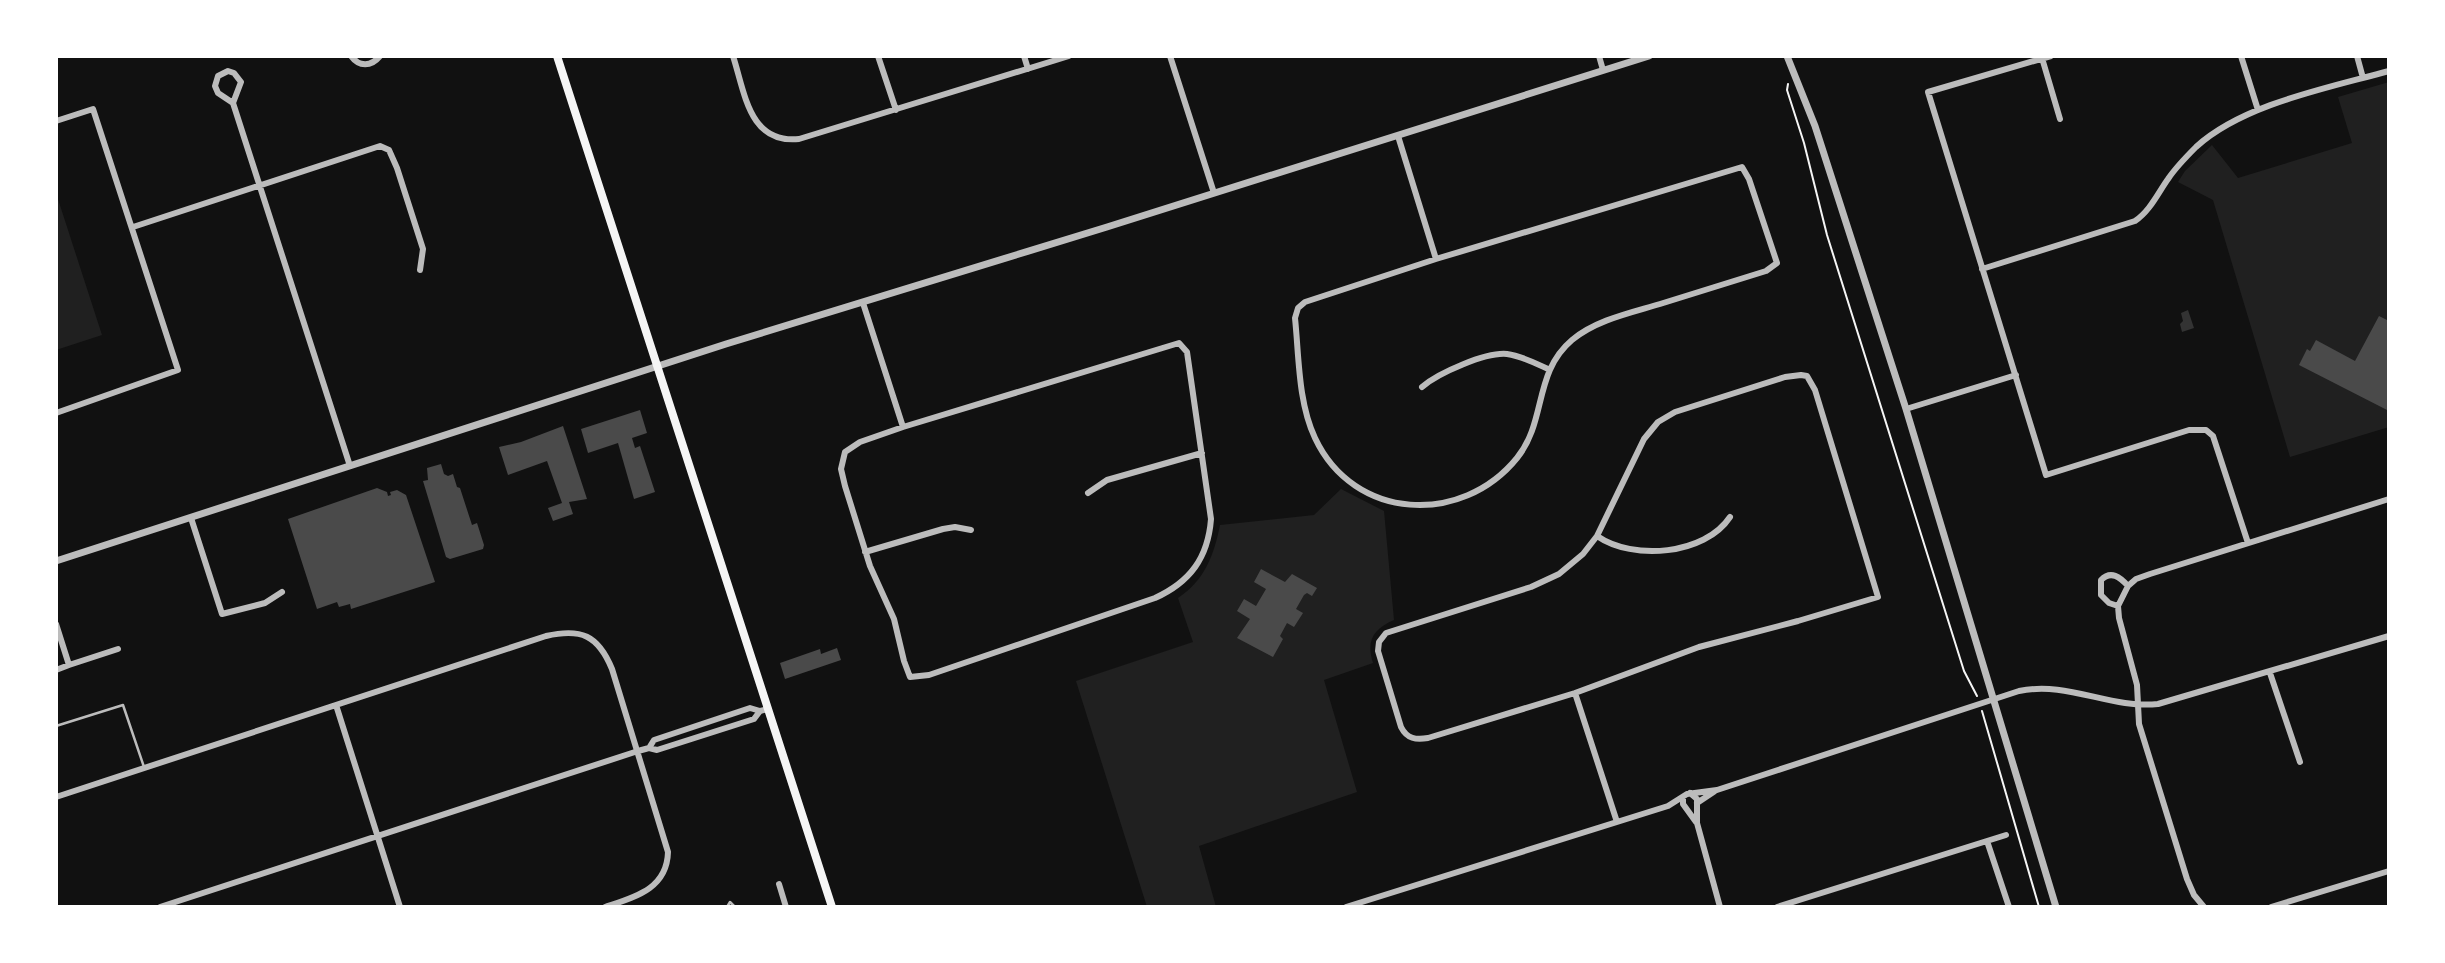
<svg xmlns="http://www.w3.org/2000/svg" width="2445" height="963" font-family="Georgia,serif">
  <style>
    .green { fill: #202020 }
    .water { fill: #333 }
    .building { fill: #4a4a4a }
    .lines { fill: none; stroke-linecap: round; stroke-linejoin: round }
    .path { stroke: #f5f5f5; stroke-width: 2 }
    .service { stroke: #bcbcbc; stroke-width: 2.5 }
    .minor { stroke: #bcbcbc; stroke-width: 6 }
    .tertiary { stroke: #bcbcbc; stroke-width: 7 }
    .secondary { stroke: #f5f5f5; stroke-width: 8 }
  </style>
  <rect width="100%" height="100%" fill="#111"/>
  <!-- green -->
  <path class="green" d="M 2389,82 L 2389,427 L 2290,457 L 2213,200 L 2178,182 L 2185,171 L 2212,145 L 2238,178 L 2352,143 L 2338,97 Z
    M 56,193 L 102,335 L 56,350 Z
    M 1341,489 L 1384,511 L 1394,620 C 1373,629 1366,641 1373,663 L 1324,680 L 1357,792 L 1199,846 L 1216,907 L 1147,907 L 1076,681 L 1193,642 L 1178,598 C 1205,580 1214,555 1220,525 L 1314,515 Z"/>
  <!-- water -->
  <path class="water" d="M 2188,310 L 2194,328 L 2182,332 L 2180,324 L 2183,321 L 2181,313 Z"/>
  <!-- building -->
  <path class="building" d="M 2379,316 L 2389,321 L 2389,411 L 2299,365 L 2307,349 L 2310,351 L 2316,340 L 2355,361 Z
    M 640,410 L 647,433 L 632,438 L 635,448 L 640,446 L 655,492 L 634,499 L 618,443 L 588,453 L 581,429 Z
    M 563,426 L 587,499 L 569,502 L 573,514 L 553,521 L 548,508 L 562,503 L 547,461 L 508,475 L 499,447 L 521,442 Z
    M 441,464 L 444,474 L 448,476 L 453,474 L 457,487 L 460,488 L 472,525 L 477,523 L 484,545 L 483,549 L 450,559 L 446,557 L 423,481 L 428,480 L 427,468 Z
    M 377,488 L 387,492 L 388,496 L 391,495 L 390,492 L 397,490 L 406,495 L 435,582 L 351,609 L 350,604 L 339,607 L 337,602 L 317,609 L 288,519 Z
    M 1261,569 L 1285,582 L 1292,574 L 1317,588 L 1312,596 L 1307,593 L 1304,595 L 1296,609 L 1303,613 L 1294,627 L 1287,623 L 1280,636 L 1283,639 L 1273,657 L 1237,638 L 1250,619 L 1237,611 L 1244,599 L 1256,606 L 1266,589 L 1254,582 Z
    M 837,648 L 841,660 L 785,679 L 780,663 L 820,649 L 821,654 Z"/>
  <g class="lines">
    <!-- path -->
    <path class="path" d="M 1788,84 L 1787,90 L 1804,143 L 1827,235 L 1964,671 L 1977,696
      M 1982,711 L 2039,907"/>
    <!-- service -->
    <path class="service" d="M 56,726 L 123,705 L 144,767
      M 727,907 L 730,902 L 735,907"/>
    <!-- minor -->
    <path class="minor" d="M 351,56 C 359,67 371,67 380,56
      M 733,56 C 745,93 749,144 799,139 L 1069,56
      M 878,56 L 896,110
      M 1024,56 L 1028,69
      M 1170,56 L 1214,193
      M 1599,56 L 1603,70
      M 2051,56 L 1928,92 L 2046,475 L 2189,430 L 2206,430 L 2213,436 L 2248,543
      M 2241,56 L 2258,110
      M 2357,56 L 2363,78
      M 2042,58 L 2060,119
      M 228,71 L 234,73 L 241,82 L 233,103 L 218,93 L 215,86 L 218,76 Z
      M 233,103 L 350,466
      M 56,121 L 93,109 L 178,370 L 56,413
      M 1398,136 L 1436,259
      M 1742,167 L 1749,179 L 1777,263 L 1766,271 C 1731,282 1695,293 1660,304 C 1630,313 1596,320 1572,340 C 1533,373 1547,421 1517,458 C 1462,526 1354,521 1315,438 C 1298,402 1299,356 1295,318 L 1298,308 L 1305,302 L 1436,259 Z
      M 133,227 L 380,146 L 389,150 L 397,168 L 423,249 L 420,270
      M 1982,269 L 2135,221 C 2150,211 2158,193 2168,179 C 2176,167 2186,157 2196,147 C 2243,104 2328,88 2389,71
      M 863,303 L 903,427
      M 1179,343 L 1187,352 L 1211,519 C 1208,558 1190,582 1155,598 L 929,675 L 910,677 L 904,661 L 894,619 L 870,566 L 845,486 L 841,469 L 845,452 L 860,442 L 903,427 Z
      M 1801,375 L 1807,376 L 1815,390 L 1878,597 L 1798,621 L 1699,647 L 1575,693 L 1428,738 C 1416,740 1407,739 1401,727 L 1378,651 L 1379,642 L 1386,633 L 1531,587 L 1559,574 L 1583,554 L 1597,536 L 1644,439 L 1658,422 L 1675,412 L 1785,377 Z
      M 1422,387 C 1438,373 1486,352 1507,354 C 1522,356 1535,363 1548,369
      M 1906,409 L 2016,375
      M 1088,493 L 1107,480 L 1202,453
      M 191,518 L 222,614 L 265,603 L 282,592
      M 1597,536 C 1633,561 1705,555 1730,517
      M 865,552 L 943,529 L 955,527 L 971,530
      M 2118,606 L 2109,603 L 2101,595 L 2101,580 C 2111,570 2120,577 2128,586
      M 56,624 L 69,665 L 118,649
      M 56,670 L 69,665
      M 2270,673 L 2300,762
      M 1575,693 L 1617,822
      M 336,705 L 400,907
      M 649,748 L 654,740 L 750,708 L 760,711
      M 1690,793 L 1697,799 L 1697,823 L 1720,907
      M 56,797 L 546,636 C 581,628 598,635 612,669 L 668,852 C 667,889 635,897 605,907
      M 1683,797 L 1683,804 L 1696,822
      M 1697,803 L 1715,791
      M 1987,841 L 2009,907
      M 779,884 L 786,907
      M 160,907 L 638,751 L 649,748 L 657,750 L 754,719 L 760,711 L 768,709
      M 1346,907 L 1668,806 L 1687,794 L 1717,790 L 2019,691 C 2069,681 2109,709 2158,704 L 2389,636
      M 1777,907 L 2006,835
      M 2204,907 L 2194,895 L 2187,879 L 2139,724 L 2137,685 L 2119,618 L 2118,606 L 2128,586 L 2136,579 L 2150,574 L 2389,499
      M 2271,907 L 2389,871"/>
    <!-- tertiary -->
    <path class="tertiary" d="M 1787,56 L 1815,126 L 1906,409 L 2056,907
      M 56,561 L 726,344 L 1107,227 L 1649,56"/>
    <!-- secondary -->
    <path class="secondary" d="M 557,56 L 832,907"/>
  </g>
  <!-- border -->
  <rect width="2445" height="963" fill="none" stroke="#ffffff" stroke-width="116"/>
</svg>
